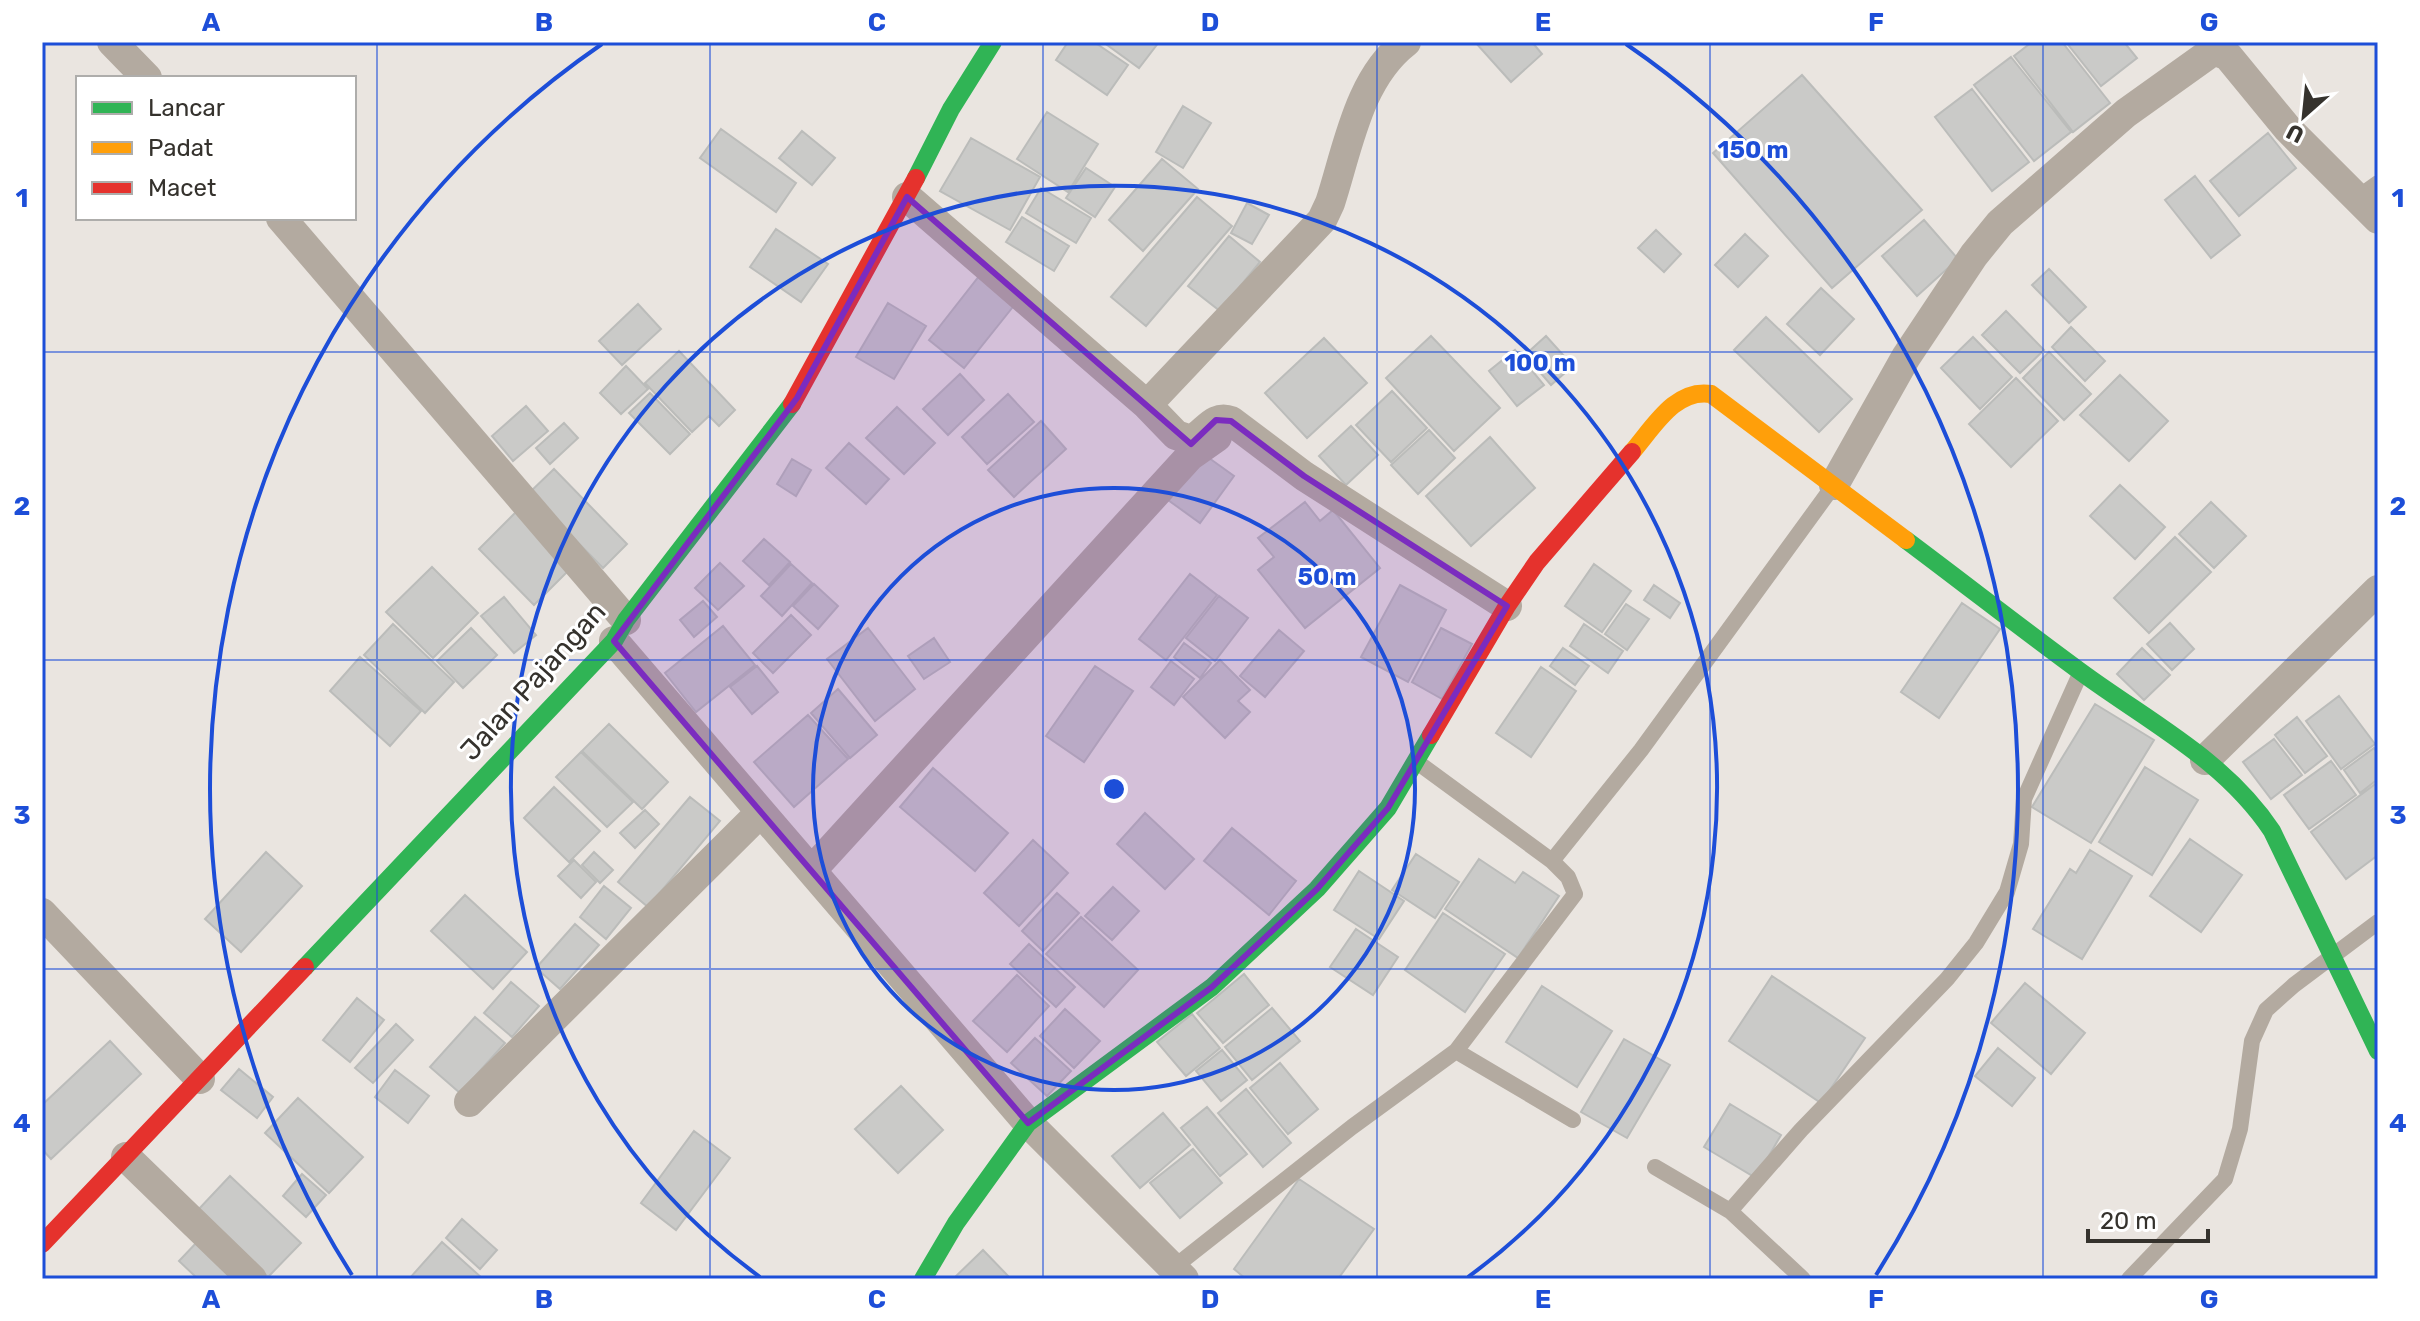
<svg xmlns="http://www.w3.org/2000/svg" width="2420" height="1321" font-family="Rubik,sans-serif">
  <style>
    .building { fill: #cacac8; stroke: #bbbcba; stroke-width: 2 }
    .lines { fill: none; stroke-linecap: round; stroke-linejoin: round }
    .lane { stroke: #b3aaa0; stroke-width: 16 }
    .street { stroke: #b3aaa0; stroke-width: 30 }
    .fast { stroke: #30b455; stroke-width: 18 }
    .slow { stroke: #ff9f0a; stroke-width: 18 }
    .jam { stroke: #e5322d; stroke-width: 18 }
    .marked { fill: #7b2cbf; fill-opacity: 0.2; stroke: #7b2cbf; stroke-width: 6; stroke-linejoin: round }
    .grid { fill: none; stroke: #1d4ed8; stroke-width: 2; stroke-opacity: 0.55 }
    .ring { fill: none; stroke: #1d4ed8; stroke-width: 4 }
    .labels { text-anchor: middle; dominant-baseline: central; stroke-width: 6; stroke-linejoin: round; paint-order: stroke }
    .street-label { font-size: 28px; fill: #35322d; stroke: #fff }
    .centre { fill: #1d4ed8; stroke: #fff; stroke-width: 4 }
    .ring-label { font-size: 24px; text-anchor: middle; font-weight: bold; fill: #1d4ed8; stroke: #fff; stroke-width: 6; stroke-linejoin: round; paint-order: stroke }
    .neatline { fill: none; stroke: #1d4ed8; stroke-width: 3 }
    .grid-label { font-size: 26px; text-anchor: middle; font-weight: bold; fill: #1d4ed8 }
  </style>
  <rect width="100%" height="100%" fill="#eae5e0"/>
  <!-- building -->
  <path class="building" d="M 1068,42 L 1094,42 L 1128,65 L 1107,95 L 1056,60 Z
    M 1103,42 L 1159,42 L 1139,68 Z
    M 1475,42 L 1532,42 L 1542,54 L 1511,82 Z
    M 2032,42 L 2062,42 L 2110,103 L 2073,132 L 2014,56 Z
    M 2066,42 L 2124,42 L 2137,58 L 2101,86 Z
    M 2011,57 L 2071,132 L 2034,161 L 1974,85 Z
    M 1802,75 L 1922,210 L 1832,288 L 1713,153 Z
    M 1972,89 L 2029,162 L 1992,191 L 1935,117 Z
    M 1183,106 L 1211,123 L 1183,168 L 1156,152 Z
    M 1047,112 L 1098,144 L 1068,192 L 1017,159 Z
    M 721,129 L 796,183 L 776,212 L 700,158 Z
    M 802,131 L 835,158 L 812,185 L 779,158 Z
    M 2268,133 L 2296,168 L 2239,216 L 2210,181 Z
    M 971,138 L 1040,177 L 1010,230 L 940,191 Z
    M 1162,159 L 1198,189 L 1143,251 L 1109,220 Z
    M 1086,168 L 1115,187 L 1095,217 L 1066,198 Z
    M 2195,176 L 2240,235 L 2211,258 L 2165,200 Z
    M 1041,188 L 1091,218 L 1076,243 L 1026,213 Z
    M 1197,197 L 1232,226 L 1146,326 L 1111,297 Z
    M 1247,203 L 1269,215 L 1252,244 L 1231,233 Z
    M 1022,217 L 1069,246 L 1054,271 L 1006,242 Z
    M 1924,220 L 1958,259 L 1917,296 L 1882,256 Z
    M 776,229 L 828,264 L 801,302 L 750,267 Z
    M 1656,230 L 1681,254 L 1664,272 L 1638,248 Z
    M 1745,234 L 1768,256 L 1738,287 L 1715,265 Z
    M 1229,236 L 1260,262 L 1220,311 L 1188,286 Z
    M 2049,269 L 2086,307 L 2069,323 L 2032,285 Z
    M 980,275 L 1016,303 L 964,368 L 929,340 Z
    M 1821,288 L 1854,319 L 1820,355 L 1787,324 Z
    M 888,303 L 926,326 L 894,379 L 856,357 Z
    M 638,304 L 661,329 L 622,365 L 599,341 Z
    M 2006,311 L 2044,350 L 2020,373 L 1982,335 Z
    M 1766,317 L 1852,399 L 1819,432 L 1734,350 Z
    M 2071,327 L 2105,361 L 2085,381 L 2052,347 Z
    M 1431,336 L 1500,408 L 1454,451 L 1386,378 Z
    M 1546,336 L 1573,366 L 1551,385 L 1525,355 Z
    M 1973,337 L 2012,377 L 1980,409 L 1941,368 Z
    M 1324,338 L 1367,383 L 1307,438 L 1265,393 Z
    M 1515,350 L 1544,385 L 1517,406 L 1489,371 Z
    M 679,351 L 735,410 L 719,426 L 709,416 L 692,432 L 645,383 Z
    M 2049,352 L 2091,394 L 2064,420 L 2023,378 Z
    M 626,366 L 648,389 L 621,414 L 600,393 Z
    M 960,374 L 984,400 L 948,435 L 923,409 Z
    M 2120,375 L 2168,421 L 2129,461 L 2080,415 Z
    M 2016,378 L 2058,421 L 2011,467 L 1969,424 Z
    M 1392,391 L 1427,428 L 1391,462 L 1356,425 Z
    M 650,393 L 690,434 L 670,454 L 629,413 Z
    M 1008,394 L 1034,422 L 987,464 L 962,437 Z
    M 526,406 L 548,431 L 513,461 L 492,436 Z
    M 897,407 L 935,443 L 904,474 L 866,438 Z
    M 1041,421 L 1066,449 L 1014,497 L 988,470 Z
    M 564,423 L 578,438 L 550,464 L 536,448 Z
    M 1351,426 L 1378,455 L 1346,485 L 1319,456 Z
    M 1429,430 L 1455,458 L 1418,494 L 1391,465 Z
    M 1490,437 L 1535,488 L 1471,546 L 1426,496 Z
    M 849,443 L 889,479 L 866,504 L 826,468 Z
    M 1202,453 L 1234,476 L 1200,523 L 1168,500 Z
    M 792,459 L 811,470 L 796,496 L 777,484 Z
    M 554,469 L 627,544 L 603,568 L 529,493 Z
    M 2120,485 L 2165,527 L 2135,559 L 2090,516 Z
    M 1305,502 L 1320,521 L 1333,510 L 1380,568 L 1305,628 L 1258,570 L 1274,557 L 1258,538 Z
    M 2211,502 L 2246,536 L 2214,568 L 2179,534 Z
    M 518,510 L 574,565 L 534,605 L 479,549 Z
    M 2175,537 L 2211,572 L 2149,633 L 2114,598 Z
    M 764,539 L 790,562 L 769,585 L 743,561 Z
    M 720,563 L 744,586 L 718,610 L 695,588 Z
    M 791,564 L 812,583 L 782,616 L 761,596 Z
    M 1594,564 L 1631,591 L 1602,632 L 1565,606 Z
    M 432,567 L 478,613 L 433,658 L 386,612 Z
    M 1190,574 L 1217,595 L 1166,660 L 1139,639 Z
    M 814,584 L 838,606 L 818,629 L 793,606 Z
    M 1400,585 L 1446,610 L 1408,682 L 1361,657 Z
    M 1654,585 L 1680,603 L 1670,618 L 1644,600 Z
    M 1219,596 L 1248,618 L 1215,661 L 1186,638 Z
    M 504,597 L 536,635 L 514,653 L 481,616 Z
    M 703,601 L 717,617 L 694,637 L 680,620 Z
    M 1962,603 L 2000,629 L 1939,718 L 1901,692 Z
    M 1626,604 L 1649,619 L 1627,650 L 1605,634 Z
    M 791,615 L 811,635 L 773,673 L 753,653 Z
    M 2170,623 L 2194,649 L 2172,670 L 2147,644 Z
    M 393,624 L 454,682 L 425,713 L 364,655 Z
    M 1584,624 L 1623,651 L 1608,673 L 1570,646 Z
    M 723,626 L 755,665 L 696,712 L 665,673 Z
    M 471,628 L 497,655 L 463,688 L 437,661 Z
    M 868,628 L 915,689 L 875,721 L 827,659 Z
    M 1441,628 L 1472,644 L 1442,699 L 1412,682 Z
    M 1279,630 L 1304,651 L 1265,697 L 1240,676 Z
    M 934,638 L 950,662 L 924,679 L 908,656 Z
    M 1184,643 L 1211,663 L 1200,678 L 1174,657 Z
    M 1563,648 L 1589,666 L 1575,685 L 1550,666 Z
    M 2142,648 L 2170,675 L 2144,700 L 2117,674 Z
    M 360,657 L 421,711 L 390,746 L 330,691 Z
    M 1220,660 L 1250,690 L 1238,701 L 1250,712 L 1225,738 L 1183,697 Z
    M 1171,661 L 1194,679 L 1174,705 L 1151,687 Z
    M 757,666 L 778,692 L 752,714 L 730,687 Z
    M 1095,666 L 1133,691 L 1084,762 L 1046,736 Z
    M 1541,667 L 1576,691 L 1531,757 L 1496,733 Z
    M 838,689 L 877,735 L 850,758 L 811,713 Z
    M 2339,696 L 2375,744 L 2341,769 L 2306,721 Z
    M 2095,704 L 2154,740 L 2091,843 L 2032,807 Z
    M 808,715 L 848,759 L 794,807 L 754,762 Z
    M 2297,717 L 2327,756 L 2305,773 L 2275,735 Z
    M 609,724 L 668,782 L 642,809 L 582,751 Z
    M 2274,739 L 2302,775 L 2271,799 L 2243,762 Z
    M 2374,748 L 2378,754 L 2378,779 L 2360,793 L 2344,770 Z
    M 581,752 L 633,802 L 607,827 L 556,777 Z
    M 2331,761 L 2356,795 L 2309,829 L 2284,795 Z
    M 2145,767 L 2198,800 L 2152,875 L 2099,842 Z
    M 933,768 L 1008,833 L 975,871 L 900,807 Z
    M 2378,782 L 2378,855 L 2346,879 L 2311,832 Z
    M 554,787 L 600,831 L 569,862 L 524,818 Z
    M 690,797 L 720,821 L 648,907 L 618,882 Z
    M 645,810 L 659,824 L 635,848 L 620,833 Z
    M 1145,813 L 1194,859 L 1165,889 L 1117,844 Z
    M 1232,828 L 1296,881 L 1269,915 L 1204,861 Z
    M 2190,839 L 2242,875 L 2201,932 L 2150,896 Z
    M 1033,840 L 1068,873 L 1019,926 L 984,893 Z
    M 2090,850 L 2132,876 L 2082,959 L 2033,929 L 2070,869 L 2076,873 Z
    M 266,852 L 302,886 L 241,952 L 205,919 Z
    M 594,852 L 613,870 L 600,883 L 582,865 Z
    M 1416,854 L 1459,882 L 1435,918 L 1392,890 Z
    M 1479,859 L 1515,883 L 1523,872 L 1559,896 L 1518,958 L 1445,909 Z
    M 574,860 L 596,882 L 581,898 L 558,876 Z
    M 1359,871 L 1404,901 L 1379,939 L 1334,910 Z
    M 604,886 L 631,908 L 606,939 L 580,917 Z
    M 1113,887 L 1139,911 L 1112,940 L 1085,916 Z
    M 1057,893 L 1079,913 L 1043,951 L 1022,931 Z
    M 465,895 L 527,952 L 493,989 L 431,931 Z
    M 1443,913 L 1505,954 L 1465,1012 L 1405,970 Z
    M 1081,917 L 1138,970 L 1104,1007 L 1046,954 Z
    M 575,924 L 599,945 L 560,989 L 536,968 Z
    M 1356,929 L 1398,957 L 1373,995 L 1330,967 Z
    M 1029,944 L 1075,987 L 1056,1007 L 1010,964 Z
    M 1244,974 L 1269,1005 L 1223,1043 L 1197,1013 Z
    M 1017,975 L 1049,1006 L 1007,1052 L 973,1021 Z
    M 1772,976 L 1865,1038 L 1821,1103 L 1729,1041 Z
    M 511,982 L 539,1006 L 512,1037 L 484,1013 Z
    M 2025,983 L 2085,1033 L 2051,1074 L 1991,1023 Z
    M 1542,986 L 1612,1031 L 1577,1087 L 1506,1042 Z
    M 357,998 L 384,1020 L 350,1062 L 323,1040 Z
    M 1272,1008 L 1300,1041 L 1252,1080 L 1225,1047 Z
    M 1065,1009 L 1100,1041 L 1074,1068 L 1040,1036 Z
    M 1192,1014 L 1220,1048 L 1186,1076 L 1157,1042 Z
    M 475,1017 L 505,1043 L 460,1093 L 430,1067 Z
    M 396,1024 L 413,1040 L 373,1083 L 355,1068 Z
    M 1035,1038 L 1071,1071 L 1047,1096 L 1011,1063 Z
    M 1624,1039 L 1670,1065 L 1627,1138 L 1581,1112 Z
    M 110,1041 L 141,1074 L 51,1159 L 42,1149 L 42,1105 Z
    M 1998,1048 L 2035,1078 L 2012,1106 L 1975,1076 Z
    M 1222,1050 L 1247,1080 L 1221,1101 L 1196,1071 Z
    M 1280,1063 L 1318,1109 L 1288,1134 L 1250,1088 Z
    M 239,1069 L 273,1097 L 257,1118 L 221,1090 Z
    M 395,1070 L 429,1096 L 408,1123 L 375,1097 Z
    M 901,1086 L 943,1130 L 898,1173 L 855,1129 Z
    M 1246,1089 L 1291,1143 L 1263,1167 L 1218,1113 Z
    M 298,1098 L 363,1157 L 329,1193 L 265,1133 Z
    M 1730,1104 L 1781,1135 L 1756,1178 L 1704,1147 Z
    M 1207,1107 L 1247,1154 L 1220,1176 L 1181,1128 Z
    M 1163,1113 L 1190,1145 L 1140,1188 L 1112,1156 Z
    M 694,1131 L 730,1158 L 676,1230 L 641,1203 Z
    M 1193,1149 L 1222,1183 L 1180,1218 L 1150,1183 Z
    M 302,1174 L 326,1195 L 306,1217 L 283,1196 Z
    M 230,1176 L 301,1243 L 268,1277 L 197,1211 Z
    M 1299,1179 L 1374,1229 L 1338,1279 L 1246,1279 L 1234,1269 Z
    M 462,1219 L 497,1250 L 480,1269 L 446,1238 Z
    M 199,1240 L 243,1279 L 198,1279 L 179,1261 Z
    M 442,1242 L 483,1279 L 409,1279 Z
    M 983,1250 L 1011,1279 L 953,1279 Z"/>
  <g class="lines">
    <!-- lane -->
    <path class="lane" d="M 2357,198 L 2378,183
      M 1552,861 L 1641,750 L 1834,485
      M 1456,1051 L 1573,1120
      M 1655,1167 L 1730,1211
      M 1173,1268 L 1352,1127 L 1456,1051 L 1575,894 L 1568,877 L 1552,861 L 1417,762
      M 1803,1279 L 1730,1211 L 1801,1130 L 1947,979 L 1976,943 L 2007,892 L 2021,844 L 2024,799 L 2080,674
      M 2129,1279 L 2225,1179 L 2240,1129 L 2252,1041 L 2266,1010 L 2294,985 L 2378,922"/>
    <!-- street -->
    <path class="street" d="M 112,42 L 147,78
      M 907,197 L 1147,405 L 1176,435 L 1191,440 C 1206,433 1213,414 1231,421 L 1304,476 L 1507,606
      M 281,218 L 626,620
      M 1147,405 L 1322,220 L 1330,203 C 1348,148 1358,79 1406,42
      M 1834,485 L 1906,357 L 1974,255 L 2000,223 L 2126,113 L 2210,53 L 2216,51 L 2228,56 L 2288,129 L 2378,219
      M 614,641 L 1028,1123 L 1184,1279
      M 2205,760 L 2378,590
      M 812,870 L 1190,456 L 1217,437
      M 42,913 L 200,1079
      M 469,1102 L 761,812
      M 126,1157 L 252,1279"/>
    <!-- fast -->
    <path class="fast" d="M 916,178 L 951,109 L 993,42
      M 1906,540 C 1965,584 2022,629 2081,672 C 2149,722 2225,760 2272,831 L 2378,1051
      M 305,967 L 614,641 L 626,620 L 792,404
      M 923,1279 L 956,1223 L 1028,1123 L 1212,987 L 1317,889 L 1388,808 L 1431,735"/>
    <!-- slow -->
    <path class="slow" d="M 1632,452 C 1653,428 1675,388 1711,394 L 1906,540"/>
    <!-- jam -->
    <path class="jam" d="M 792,404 L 916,178
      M 1431,735 L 1507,606 L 1537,562 L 1632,452
      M 42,1244 L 305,967"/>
  </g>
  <!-- marked area -->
  <path class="marked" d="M 907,197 L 1191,444 L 1216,420 L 1231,421 L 1304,476 L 1507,606 L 1388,808 L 1317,889 L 1212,987 L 1028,1123 L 614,641 L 797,398 Z"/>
  <!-- grid -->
  <path class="grid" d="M 377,42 L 377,1279M 710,42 L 710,1279M 1043,42 L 1043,1279M 1377,42 L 1377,1279M 1710,42 L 1710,1279M 2043,42 L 2043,1279M 42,352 L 2378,352M 42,660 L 2378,660M 42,969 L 2378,969"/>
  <!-- distance rings -->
  <g class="ring">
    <circle cx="1114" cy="789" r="301"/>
    <path d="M760 1277A603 603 0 1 1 1468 1277"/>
    <path d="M352 1275A904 904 0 0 1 602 44M1626 44A904 904 0 0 1 1876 1275"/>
  </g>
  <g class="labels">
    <!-- street labels -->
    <g class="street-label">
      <text transform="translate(533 681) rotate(-48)">Jalan Pajangan</text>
    </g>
  </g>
  <circle cx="1114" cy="789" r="12" class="centre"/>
  <g class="ring-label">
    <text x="1753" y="158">150 m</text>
    <text x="1540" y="371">100 m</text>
    <text x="1327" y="585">50 m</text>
  </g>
  <!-- border -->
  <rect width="2420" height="1321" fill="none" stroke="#ffffff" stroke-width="88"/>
  <!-- legend -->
  <rect x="76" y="76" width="280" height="144" fill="#ffffff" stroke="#aeadab" stroke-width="2"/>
  <rect x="92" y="102" width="40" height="12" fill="#30b455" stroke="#aeadab" stroke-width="2"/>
  <text x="148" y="116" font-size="24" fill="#35322d">Lancar</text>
  <rect x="92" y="142" width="40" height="12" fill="#ff9f0a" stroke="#aeadab" stroke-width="2"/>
  <text x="148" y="156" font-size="24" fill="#35322d">Padat</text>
  <rect x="92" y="182" width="40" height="12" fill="#e5322d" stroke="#aeadab" stroke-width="2"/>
  <text x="148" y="196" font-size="24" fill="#35322d">Macet</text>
  <!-- north arrow -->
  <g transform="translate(2304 116) rotate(207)" stroke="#ffffff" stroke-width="6" paint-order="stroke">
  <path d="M0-6L14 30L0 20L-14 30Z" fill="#35322d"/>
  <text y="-12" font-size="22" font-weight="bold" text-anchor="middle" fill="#35322d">U</text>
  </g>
  <!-- scale -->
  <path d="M2088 1229v12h120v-12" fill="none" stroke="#35322d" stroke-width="4"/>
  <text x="2100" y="1229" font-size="24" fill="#35322d" stroke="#ffffff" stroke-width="6" paint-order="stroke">20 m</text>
  <rect x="44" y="44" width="2332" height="1233" class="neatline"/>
  <g class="grid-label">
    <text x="211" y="31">A</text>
    <text x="544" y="31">B</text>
    <text x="877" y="31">C</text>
    <text x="1210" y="31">D</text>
    <text x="1543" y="31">E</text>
    <text x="1876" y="31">F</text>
    <text x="2209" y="31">G</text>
    <text x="22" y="207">1</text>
    <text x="2398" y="207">1</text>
    <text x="22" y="515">2</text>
    <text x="2398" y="515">2</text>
    <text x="22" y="824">3</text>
    <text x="2398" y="824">3</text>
    <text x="22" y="1132">4</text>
    <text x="2398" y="1132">4</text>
    <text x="211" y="1308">A</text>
    <text x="544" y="1308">B</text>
    <text x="877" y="1308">C</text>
    <text x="1210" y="1308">D</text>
    <text x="1543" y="1308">E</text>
    <text x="1876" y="1308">F</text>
    <text x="2209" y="1308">G</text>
  </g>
</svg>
